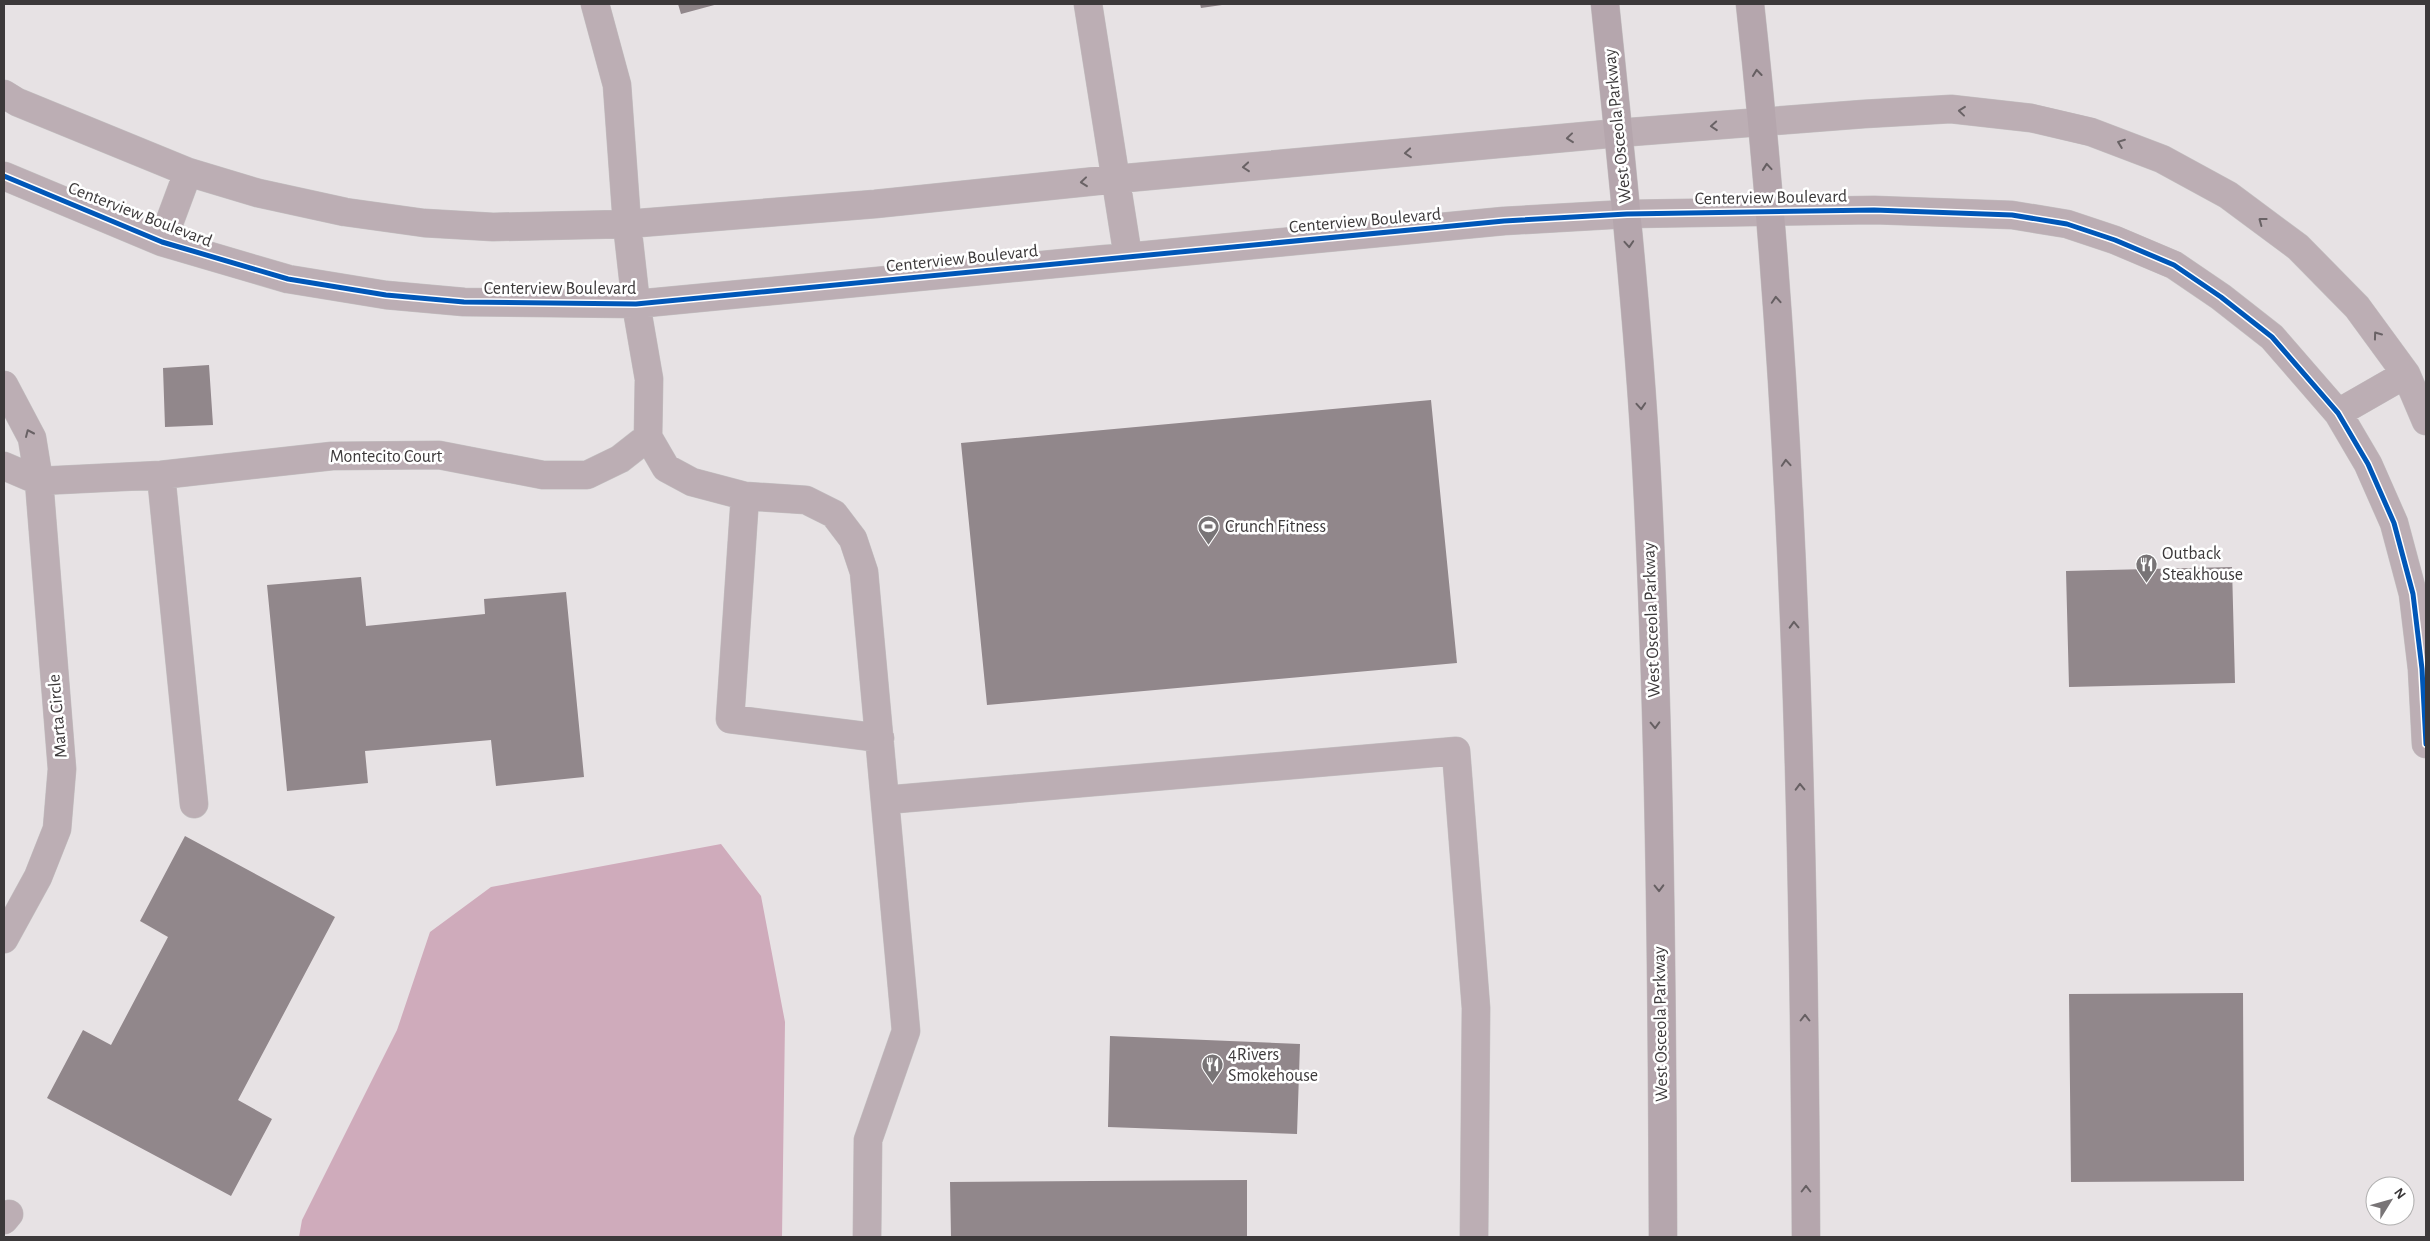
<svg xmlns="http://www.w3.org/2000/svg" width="2430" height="1241" font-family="'Alegreya Sans',sans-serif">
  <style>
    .water { fill: #cfabbb }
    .building { fill: #91878b }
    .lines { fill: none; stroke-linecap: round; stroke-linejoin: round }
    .minor-casing { stroke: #c4c1c2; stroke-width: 29 }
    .major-casing { stroke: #c4c1c2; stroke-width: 29 }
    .minor { stroke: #bcaeb4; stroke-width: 28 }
    .major { stroke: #b5a6ad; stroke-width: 28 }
    .cycleway-casing { stroke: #fff; stroke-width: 8 }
    .cycleway { stroke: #0057b8; stroke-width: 5 }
    .oneway { stroke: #665f62 }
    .oneway2 { stroke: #696265 }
    .labels { text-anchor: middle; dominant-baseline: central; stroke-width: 5; stroke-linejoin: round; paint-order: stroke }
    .street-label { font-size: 18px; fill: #3c393a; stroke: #fff }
    .poi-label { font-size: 18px; fill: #3c393a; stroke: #fff; text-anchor: start }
  </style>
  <rect width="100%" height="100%" fill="#e7e2e4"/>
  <!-- water -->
  <path class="water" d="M 721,844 L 761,896 L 785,1022 L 782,1237 L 299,1237 L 302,1220 L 397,1030 L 430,932 L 491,887 Z"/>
  <!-- building -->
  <path class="building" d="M 678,4 L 718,4 L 681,14 Z
    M 1200,4 L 1222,4 L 1222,5 L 1201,8 Z
    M 209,365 L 213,425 L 165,427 L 163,368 Z
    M 1431,400 L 1457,663 L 987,705 L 961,443 Z
    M 2232,567 L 2235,683 L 2069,687 L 2066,571 Z
    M 361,577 L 366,626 L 485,614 L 484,599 L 566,592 L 584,777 L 496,786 L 491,740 L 365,751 L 368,783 L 287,791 L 267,585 Z
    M 185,836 L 335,917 L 238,1100 L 272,1119 L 231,1196 L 47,1098 L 83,1030 L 111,1045 L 168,937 L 140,921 Z
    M 2243,993 L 2244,1181 L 2071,1182 L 2069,994 Z
    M 1110,1036 L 1300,1044 L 1297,1134 L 1108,1127 Z
    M 1247,1180 L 1247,1237 L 951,1237 L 950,1182 Z"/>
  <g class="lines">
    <defs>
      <path id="minor" d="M 595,4 L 617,85 L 627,224 L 636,304 L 649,379 L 648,437
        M 1088,4 L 1128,257
        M 4,94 L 17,102 L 188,172 L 258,193 L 345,212 L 424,223 L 493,227 L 627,224 L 875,204 L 1116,179 L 1618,133 L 1864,114 L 1951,109 L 2031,118 L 2091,132 L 2162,159 L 2228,195 L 2298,247 L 2357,307 L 2406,374 L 2426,421
        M 4,176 L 162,242 L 288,279 L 386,295 L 464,302 L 636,304 L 1504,221 L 1627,214 L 1874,210 L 2012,215 L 2067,224 L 2115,240 L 2174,265 L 2221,297 L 2272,337 L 2338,413 L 2368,464 L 2394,523 L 2413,594 L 2422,669 L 2426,744
        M 162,242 L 188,172
        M 4,385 L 32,438 L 39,481 L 62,769 L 57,829 L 38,877 L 4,939
        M 2338,413 L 2406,374
        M 648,437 L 666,468 L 692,482 L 745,496 L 806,500 L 834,514 L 853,539 L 864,572 L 906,1031 L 868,1140 L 867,1237
        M 4,466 L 39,481 L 161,475 L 332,456 L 439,455 L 543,475 L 587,475 L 620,459 L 648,437
        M 161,475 L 194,804
        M 745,496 L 730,719 L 880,738
        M 885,800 L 1456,751 L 1476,1008 L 1474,1237
        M 4,1220 L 9,1214"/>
      <path id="major" d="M 1605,4 C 1622,168 1640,333 1648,499 C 1660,744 1662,991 1663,1237
        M 1750,4 C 1795,413 1804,826 1806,1237"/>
    </defs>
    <!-- minor casing -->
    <use href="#minor" class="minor-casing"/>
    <!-- major casing -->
    <use href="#major" class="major-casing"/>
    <!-- minor -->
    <use href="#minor" class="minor"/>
    <!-- major -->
    <use href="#major" class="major"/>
    <defs>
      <path id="cycleway" d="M 4,176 L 162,242 L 288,279 L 386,295 L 464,302 L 636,304 L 1504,221 L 1627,214 L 1874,210 L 2012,215 L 2067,224 L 2115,240 L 2174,265 L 2221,297 L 2272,337 L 2338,413 L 2368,464 L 2394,523 L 2413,594 L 2422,669 L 2426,744"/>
    </defs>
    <!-- cycleway casing -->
    <use href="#cycleway" class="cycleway-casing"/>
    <!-- cycleway -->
    <use href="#cycleway" class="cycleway"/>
  </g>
  <!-- one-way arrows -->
  <defs><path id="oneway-chevron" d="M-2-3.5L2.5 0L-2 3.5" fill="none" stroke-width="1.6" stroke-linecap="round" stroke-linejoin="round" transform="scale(1.25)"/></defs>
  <g class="oneway">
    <use href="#oneway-chevron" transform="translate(1757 73) rotate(-96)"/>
    <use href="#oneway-chevron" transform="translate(1767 167) rotate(-95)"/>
    <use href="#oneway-chevron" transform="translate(1629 244) rotate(86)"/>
    <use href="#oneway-chevron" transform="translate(1776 300) rotate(-94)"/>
    <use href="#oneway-chevron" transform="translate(1641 406) rotate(86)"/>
    <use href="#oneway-chevron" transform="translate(1786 463) rotate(-94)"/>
    <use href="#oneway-chevron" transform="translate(1794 625) rotate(-92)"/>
    <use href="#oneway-chevron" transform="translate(1655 725) rotate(88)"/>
    <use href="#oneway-chevron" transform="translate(1800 787) rotate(-91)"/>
    <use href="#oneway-chevron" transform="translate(1659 888) rotate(89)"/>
    <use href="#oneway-chevron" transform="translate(1805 1018) rotate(-90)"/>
    <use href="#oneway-chevron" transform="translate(1806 1189) rotate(-90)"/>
  </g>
  <g class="oneway2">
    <use href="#oneway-chevron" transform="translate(1962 111) rotate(-174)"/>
    <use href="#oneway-chevron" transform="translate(1714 126) rotate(176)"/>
    <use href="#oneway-chevron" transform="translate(1570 138) rotate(174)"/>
    <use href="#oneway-chevron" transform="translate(2121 143) rotate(-159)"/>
    <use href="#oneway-chevron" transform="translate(1408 153) rotate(175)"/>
    <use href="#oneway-chevron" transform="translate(1246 167) rotate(175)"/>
    <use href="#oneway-chevron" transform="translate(1084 182) rotate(174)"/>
    <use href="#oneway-chevron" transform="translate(2262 221) rotate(-143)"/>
    <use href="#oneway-chevron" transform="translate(2377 335) rotate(-126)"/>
    <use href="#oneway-chevron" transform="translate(29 433) rotate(-114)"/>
  </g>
  <!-- icons -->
  <defs>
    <symbol id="stadium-pin" viewBox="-11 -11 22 30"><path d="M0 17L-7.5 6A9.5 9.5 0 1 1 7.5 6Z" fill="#787476" stroke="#fff"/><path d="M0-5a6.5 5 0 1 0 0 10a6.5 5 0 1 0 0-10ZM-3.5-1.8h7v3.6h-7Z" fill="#fff"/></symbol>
    <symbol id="restaurant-pin" viewBox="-11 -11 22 30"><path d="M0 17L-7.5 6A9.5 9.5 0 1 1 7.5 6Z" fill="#787476" stroke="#fff"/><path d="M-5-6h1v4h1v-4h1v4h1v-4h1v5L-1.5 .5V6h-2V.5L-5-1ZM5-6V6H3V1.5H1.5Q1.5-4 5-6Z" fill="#fff"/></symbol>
  </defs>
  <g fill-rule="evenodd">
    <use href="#stadium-pin" x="1196" y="514" width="25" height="34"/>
    <use href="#restaurant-pin" x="2134" y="552" width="25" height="34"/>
    <use href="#restaurant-pin" x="1200" y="1052" width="25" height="34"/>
  </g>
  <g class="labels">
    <!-- street labels -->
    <g class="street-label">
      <text transform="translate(1618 126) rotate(-96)">West Osceola Parkway</text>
      <text transform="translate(1771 198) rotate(-1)">Centerview Boulevard</text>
      <text transform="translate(140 215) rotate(21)">Centerview Boulevard</text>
      <text transform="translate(1365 221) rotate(-5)">Centerview Boulevard</text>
      <text transform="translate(962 259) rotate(-6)">Centerview Boulevard</text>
      <text x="560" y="289">Centerview Boulevard</text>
      <text x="386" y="457">Montecito Court</text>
      <text transform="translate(1652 620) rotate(-92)">West Osceola Parkway</text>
      <text transform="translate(58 716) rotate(-95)">Marta Circle</text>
      <text transform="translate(1661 1024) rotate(-91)">West Osceola Parkway</text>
    </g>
    <!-- poi labels -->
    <g class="poi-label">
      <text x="1225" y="527">Crunch Fitness</text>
      <text x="2162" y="554">Outback<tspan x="2162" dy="21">Steakhouse</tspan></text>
      <text x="1228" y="1055">4Rivers<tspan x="1228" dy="21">Smokehouse</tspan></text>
    </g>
  </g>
  <!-- border -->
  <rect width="2430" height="1241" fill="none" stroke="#3c393a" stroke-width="10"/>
  <!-- north arrow -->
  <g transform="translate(2390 1201) rotate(53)"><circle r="24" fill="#ffffff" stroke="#b1b0b0"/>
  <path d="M0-4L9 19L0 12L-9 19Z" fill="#787476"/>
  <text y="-8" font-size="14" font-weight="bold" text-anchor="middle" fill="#3c393a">N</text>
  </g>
</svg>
